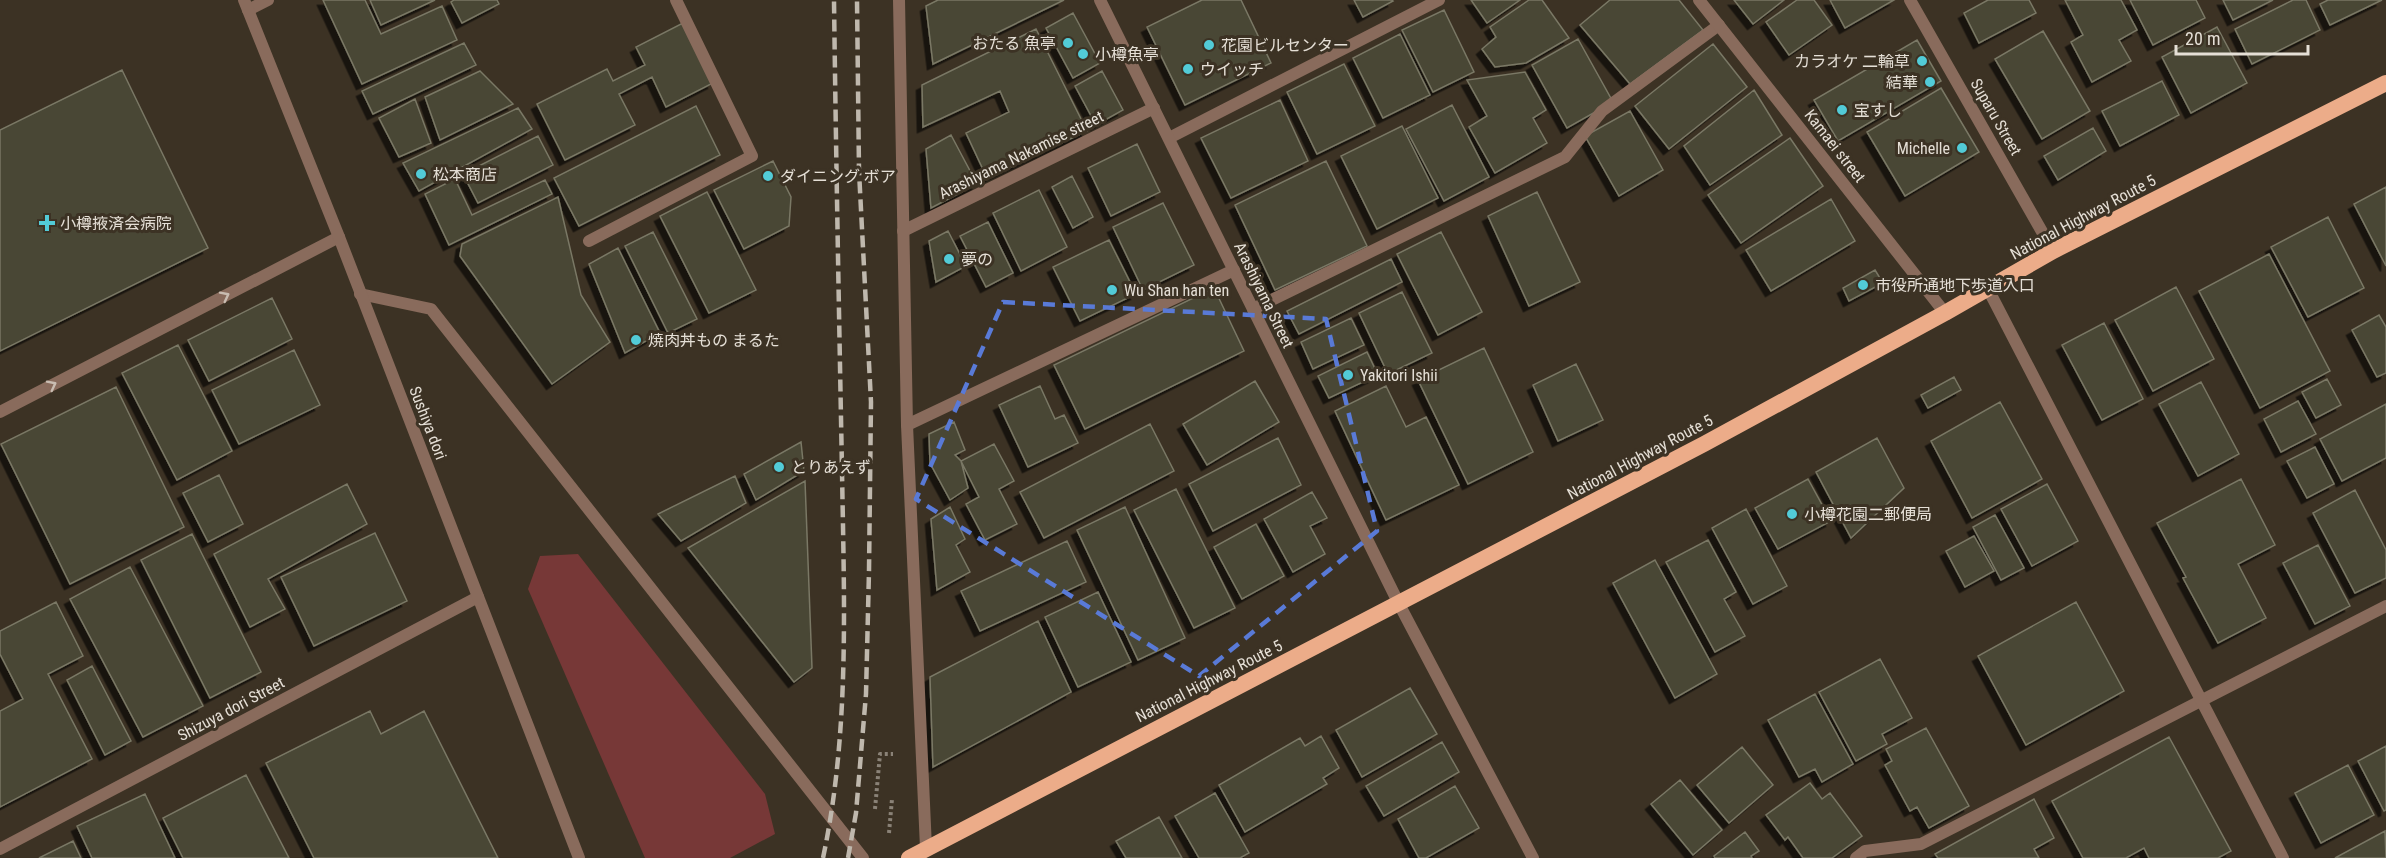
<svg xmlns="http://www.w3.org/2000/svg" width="2386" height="858" font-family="'Roboto Condensed','Noto Sans JP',sans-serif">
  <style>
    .green { fill: #773837 }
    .building { fill: #484635; stroke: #7a7865; stroke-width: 1.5; filter: url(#shadow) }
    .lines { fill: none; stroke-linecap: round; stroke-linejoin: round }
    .path { stroke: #8a8277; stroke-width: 4; stroke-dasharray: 3 3; stroke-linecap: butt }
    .service { stroke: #896b5c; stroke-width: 12 }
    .minor { stroke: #896b5c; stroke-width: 12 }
    .tertiary { stroke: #896b5c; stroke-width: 12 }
    .trunk { stroke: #ecac89; stroke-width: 16 }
    .rail { stroke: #bfb8ad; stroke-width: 4.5; stroke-dasharray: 12 6; stroke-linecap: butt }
    .oneway { stroke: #c9bcb1 }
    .marked { fill: none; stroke: #597ad7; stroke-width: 4.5; stroke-dasharray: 12 8; stroke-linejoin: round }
    .poi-dot { fill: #52cbd7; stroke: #3c3224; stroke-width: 2 }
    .labels { text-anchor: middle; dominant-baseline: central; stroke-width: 6; stroke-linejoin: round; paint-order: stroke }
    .poi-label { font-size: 16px; fill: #e5dfd6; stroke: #3c3224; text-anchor: start }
    .street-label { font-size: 16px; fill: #e5dfd6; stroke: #3c3224 }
  </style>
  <defs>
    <filter id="shadow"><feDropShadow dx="-5.5" dy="5.5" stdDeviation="0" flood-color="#0009"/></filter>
  </defs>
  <rect width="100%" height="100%" fill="#3c3224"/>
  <!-- green -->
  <path class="green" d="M 578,554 L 765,794 L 775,834 L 730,858 L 645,858 L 528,589 L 540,556 Z"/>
  <!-- building -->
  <path class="building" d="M 323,0 L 365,0 L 381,34 L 442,6 L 457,40 L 362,84 Z
    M 370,0 L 435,0 L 381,25 Z
    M 454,0 L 497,0 L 499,4 L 462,23 L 451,2 Z
    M 938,0 L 1064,0 L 933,64 L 926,6 Z
    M 1202,0 L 1241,0 L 1271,63 L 1185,105 L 1147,27 Z
    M 1354,0 L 1392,0 L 1393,1 L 1363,17 Z
    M 1471,0 L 1520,0 L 1487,23 Z
    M 1529,0 L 1542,0 L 1569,38 L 1526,63 L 1495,67 L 1482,49 L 1496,37 L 1490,27 Z
    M 1610,0 L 1679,0 L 1703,30 L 1630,84 L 1580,25 Z
    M 1734,0 L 1784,0 L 1753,24 Z
    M 1797,0 L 1814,0 L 1832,25 L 1789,55 L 1766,22 Z
    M 1830,0 L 1894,0 L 1845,28 Z
    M 1988,0 L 2029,0 L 2036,13 L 1979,43 L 1964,13 Z
    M 2065,0 L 2121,0 L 2137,30 L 2119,40 L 2131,61 L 2092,82 L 2071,42 L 2083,35 Z
    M 2130,0 L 2196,0 L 2205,18 L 2153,45 Z
    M 2223,0 L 2273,0 L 2233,20 Z
    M 2293,0 L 2306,0 L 2320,30 L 2252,64 L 2235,29 Z
    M 2328,0 L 2382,0 L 2330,25 L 2320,4 Z
    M 1444,10 L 1474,72 L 1433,92 L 1402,30 Z
    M 1073,13 L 1100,63 L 1073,78 L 1046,28 Z
    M 683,23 L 713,83 L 666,107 L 652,77 L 619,94 L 635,125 L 565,160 L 537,104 L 607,69 L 613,81 L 645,65 L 636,47 Z
    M 2217,27 L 2247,83 L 2191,113 L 2162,57 Z
    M 1036,29 L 1087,131 L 987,178 L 966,133 L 1009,112 L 1000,91 L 923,127 L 922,85 Z
    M 2043,31 L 2090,111 L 2042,139 L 1995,59 Z
    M 1400,34 L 1430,95 L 1383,118 L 1353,58 Z
    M 1578,39 L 1613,102 L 1567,128 L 1532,65 Z
    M 1917,40 L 1941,81 L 1838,141 L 1814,100 Z
    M 464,43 L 476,65 L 373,114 L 362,91 Z
    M 1713,44 L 1747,87 L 1669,149 L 1635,106 Z
    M 1344,64 L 1375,126 L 1317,154 L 1287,92 Z
    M 122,70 L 208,248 L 0,351 L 0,130 Z
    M 480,71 L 513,104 L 440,140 L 425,97 Z
    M 1102,71 L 1123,110 L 1096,125 L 1075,86 Z
    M 1525,72 L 1546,110 L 1533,118 L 1547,143 L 1495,173 L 1469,127 L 1487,116 L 1467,80 Z
    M 2162,81 L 2179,115 L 2120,146 L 2102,111 Z
    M 1941,88 L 1979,152 L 1905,196 L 1867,132 Z
    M 1754,90 L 1782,135 L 1710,185 L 1684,146 Z
    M 415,99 L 431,143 L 399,157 L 379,118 Z
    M 1280,100 L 1308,161 L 1231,198 L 1201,138 Z
    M 1452,105 L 1489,177 L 1444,201 L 1406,129 Z
    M 696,106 L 720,155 L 579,226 L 554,178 Z
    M 518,108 L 532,129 L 419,191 L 403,163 Z
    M 1630,111 L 1663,170 L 1619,196 L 1585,136 Z
    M 1402,126 L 1438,198 L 1377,229 L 1341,156 Z
    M 2093,128 L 2106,151 L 2058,180 L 2044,156 Z
    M 951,135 L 977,184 L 931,208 L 926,149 Z
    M 538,136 L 553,165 L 478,203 L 463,174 Z
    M 1790,138 L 1823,186 L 1741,243 L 1708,195 Z
    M 1137,144 L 1160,192 L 1111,216 L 1088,168 Z
    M 773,161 L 791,197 L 789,226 L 744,249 L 714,190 Z
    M 1326,161 L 1367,246 L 1275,290 L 1235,205 Z
    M 1072,176 L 1093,217 L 1073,228 L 1052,187 Z
    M 455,179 L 472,215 L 545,180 L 552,194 L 449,245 L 425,194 Z
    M 2386,187 L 2386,266 L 2354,204 Z
    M 1039,190 L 1067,247 L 1021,271 L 993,213 Z
    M 707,192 L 756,290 L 709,313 L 660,216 Z
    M 1537,192 L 1580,282 L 1529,306 L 1488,216 Z
    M 558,197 L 581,295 L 610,342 L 552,384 L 460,256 L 462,244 Z
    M 1831,199 L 1855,241 L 1771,291 L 1746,250 Z
    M 1163,203 L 1194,265 L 1143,290 L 1113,227 Z
    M 2328,217 L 2364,288 L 2308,317 L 2271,247 Z
    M 988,222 L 1013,273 L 986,287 L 960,236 Z
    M 948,231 L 966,266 L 936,282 L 929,241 Z
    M 653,232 L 697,319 L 668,333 L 625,246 Z
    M 1441,232 L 1482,312 L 1438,335 L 1397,254 Z
    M 1109,240 L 1136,294 L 1080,321 L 1053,267 Z
    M 618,248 L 660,333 L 625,353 L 589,264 Z
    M 2269,254 L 2330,371 L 2260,408 L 2199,291 Z
    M 1391,259 L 1402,282 L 1299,334 L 1287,311 Z
    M 1875,270 L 1883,283 L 1849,301 L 1843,288 Z
    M 2176,287 L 2214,359 L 2153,391 L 2115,320 Z
    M 1214,288 L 1244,351 L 1085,429 L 1054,365 Z
    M 1402,292 L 1432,353 L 1388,374 L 1359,313 Z
    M 272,298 L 292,339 L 209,381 L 188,340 Z
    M 2379,315 L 2386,327 L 2386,373 L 2377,377 L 2352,330 Z
    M 1351,318 L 1364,345 L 1313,369 L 1301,342 Z
    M 2104,323 L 2143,399 L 2102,420 L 2062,345 Z
    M 178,345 L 232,451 L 177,480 L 122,373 Z
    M 1484,348 L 1533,452 L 1468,484 L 1418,380 Z
    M 294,350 L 320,405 L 239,444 L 212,390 Z
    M 1367,352 L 1378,375 L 1329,398 L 1318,376 Z
    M 1576,364 L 1603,420 L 1558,441 L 1533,385 Z
    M 1954,377 L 1961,390 L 1928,408 L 1921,395 Z
    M 2327,379 L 2341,405 L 2316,418 L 2302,392 Z
    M 1255,381 L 1279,422 L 1207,465 L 1183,424 Z
    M 2201,382 L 2239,454 L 2198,476 L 2159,404 Z
    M 1040,386 L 1055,419 L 1064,415 L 1078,443 L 1028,467 L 999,405 Z
    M 1386,386 L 1406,427 L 1426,417 L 1459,485 L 1386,520 L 1335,411 Z
    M 116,387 L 184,527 L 70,584 L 1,444 Z
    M 2298,401 L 2316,434 L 2281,452 L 2264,419 Z
    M 2000,402 L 2042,479 L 1972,518 L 1931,441 Z
    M 2386,404 L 2386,458 L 2342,481 L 2320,439 Z
    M 954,422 L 965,450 L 955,455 L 961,461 L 968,488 L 950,500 L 930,463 L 929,434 Z
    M 1150,424 L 1174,471 L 1044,538 L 1020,492 Z
    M 1278,438 L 1301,485 L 1213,531 L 1189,484 Z
    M 1877,438 L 1904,488 L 1851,538 L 1816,472 Z
    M 801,442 L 804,471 L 756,500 L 744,474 Z
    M 994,444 L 1014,481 L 999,489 L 1017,524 L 985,540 L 966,504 L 979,497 L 961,461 Z
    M 2315,447 L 2334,484 L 2307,498 L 2287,461 Z
    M 219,475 L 243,524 L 208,542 L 183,493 Z
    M 735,476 L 746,503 L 681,541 L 658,514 Z
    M 1808,479 L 1831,521 L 1778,549 L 1755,508 Z
    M 2241,479 L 2275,545 L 2238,564 L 2266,618 L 2218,643 L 2183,578 L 2186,577 L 2157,523 Z
    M 805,481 L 812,668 L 794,682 L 688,548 Z
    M 347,484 L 367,524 L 268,579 L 285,609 L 250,627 L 214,554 Z
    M 2047,484 L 2078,541 L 2032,566 L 2001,509 Z
    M 1176,489 L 1235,608 L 1194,628 L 1134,510 Z
    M 2355,490 L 2386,550 L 2386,578 L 2355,593 L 2313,513 Z
    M 1312,492 L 1327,518 L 1310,526 L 1325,554 L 1293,572 L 1264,519 Z
    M 950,507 L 965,539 L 956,545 L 970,572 L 937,590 L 931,519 Z
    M 1125,507 L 1185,638 L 1138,660 L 1077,530 Z
    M 1746,509 L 1787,586 L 1753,604 L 1712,528 Z
    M 1995,515 L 2024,568 L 2001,580 L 1973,527 Z
    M 1256,524 L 1284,576 L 1242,599 L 1214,547 Z
    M 375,533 L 407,601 L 314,646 L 281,577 Z
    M 192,534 L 261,672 L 210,698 L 141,560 Z
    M 1974,536 L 1994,571 L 1965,587 L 1946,551 Z
    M 1708,540 L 1736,592 L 1724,599 L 1745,636 L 1715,652 L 1666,562 Z
    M 1067,541 L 1086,582 L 980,631 L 961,591 Z
    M 2318,545 L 2350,606 L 2315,624 L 2283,563 Z
    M 1655,560 L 1717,674 L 1675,698 L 1613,583 Z
    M 130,567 L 203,706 L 143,737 L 70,599 Z
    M 1098,592 L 1131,662 L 1078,687 L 1045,617 Z
    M 56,602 L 83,656 L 48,674 L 92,759 L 0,807 L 0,711 L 23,699 L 0,654 L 0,631 Z
    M 2076,602 L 2124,691 L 2026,745 L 1978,656 Z
    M 1038,621 L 1071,692 L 933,767 L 930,677 Z
    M 1880,659 L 1912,718 L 1882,734 L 1887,744 L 1856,761 L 1819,692 Z
    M 92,666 L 131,741 L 105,755 L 67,680 Z
    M 1410,688 L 1437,734 L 1362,777 L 1336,730 Z
    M 1815,694 L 1853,764 L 1822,782 L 1815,769 L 1799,777 L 1768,720 Z
    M 370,711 L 381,734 L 424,711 L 498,858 L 314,858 L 266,763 Z
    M 1926,728 L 1969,806 L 1929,828 L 1917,807 L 1910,811 L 1885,765 L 1892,761 L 1886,749 Z
    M 1321,736 L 1339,768 L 1323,778 L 1327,784 L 1245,832 L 1219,785 L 1300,738 L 1305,746 Z
    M 2169,737 L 2231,851 L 2218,858 L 2149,858 L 2144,848 L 2126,858 L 2083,858 L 2052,801 Z
    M 1442,742 L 1459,772 L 1384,816 L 1366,786 Z
    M 2386,746 L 2386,810 L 2384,811 L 2358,761 Z
    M 1742,747 L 1773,785 L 1729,823 L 1697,785 Z
    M 2348,765 L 2374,815 L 2321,843 L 2295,793 Z
    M 246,775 L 289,858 L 183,858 L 163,818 Z
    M 1680,780 L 1722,830 L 1693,855 L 1651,804 Z
    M 1810,783 L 1822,799 L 1830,793 L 1862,836 L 1832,858 L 1803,858 L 1788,837 L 1785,840 L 1766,815 Z
    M 1455,786 L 1479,828 L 1426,858 L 1419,858 L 1398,819 Z
    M 1215,793 L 1249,853 L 1240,858 L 1199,858 L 1175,816 Z
    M 145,794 L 175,858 L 92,858 L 77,826 Z
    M 2034,799 L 2054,838 L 2034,849 L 2039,858 L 1938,858 L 1935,854 Z
    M 1159,817 L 1182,858 L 1126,858 L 1116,841 Z
    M 2385,831 L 2386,858 L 2335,858 Z
    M 1745,832 L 1759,851 L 1751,856 L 1752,858 L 1715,858 L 1714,856 Z
    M 73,841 L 81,858 L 39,858 Z"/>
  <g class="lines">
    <!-- path -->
    <path class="path" d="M 875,809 L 880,754 L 893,754
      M 889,833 L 892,799"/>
    <!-- service -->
    <path class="service" d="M 248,10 L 268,0
      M 1169,138 L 1439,0
      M 903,231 L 1154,108
      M 589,241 L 752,156 L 676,0
      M 1253,309 L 1565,157 L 1602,111 L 1719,25
      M 907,425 L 1234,270"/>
    <!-- minor -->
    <path class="minor" d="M 899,0 L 907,425 L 926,848
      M 1100,0 L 1399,604 L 1533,858
      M 1699,0 L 1945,313
      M 1910,0 L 2053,251
      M 360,294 L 431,309 L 863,858
      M 0,412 L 339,237
      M 0,849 L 478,597
      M 1856,858 L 1865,851 L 1921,844 L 2386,606"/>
    <!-- tertiary -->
    <path class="tertiary" d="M 244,0 L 339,237 L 579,858
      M 1988,289 L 2283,858"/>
    <!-- trunk -->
    <path class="trunk" d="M 909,858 L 1704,444 L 1945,313 L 2053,251 L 2386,83"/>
    <!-- rail -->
    <path class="rail" d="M 823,858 C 850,731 844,600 842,470 C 839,314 836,157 834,0
      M 848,858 L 856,813 L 866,694 L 869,571 L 871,402 L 859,171 L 857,0"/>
  </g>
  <!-- one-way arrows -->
  <defs><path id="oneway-chevron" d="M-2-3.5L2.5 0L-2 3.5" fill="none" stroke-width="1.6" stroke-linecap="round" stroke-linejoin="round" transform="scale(1.5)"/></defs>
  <g class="oneway">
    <use href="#oneway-chevron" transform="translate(225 296) rotate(-27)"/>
    <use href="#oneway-chevron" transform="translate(52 385) rotate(-27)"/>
  </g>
  <!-- marked area -->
  <path class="marked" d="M 1003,302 L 1326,319 L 1377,531 L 1199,676 L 916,499 Z"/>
  <!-- markers -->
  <g class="poi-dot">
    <circle cx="1068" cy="43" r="6"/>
    <circle cx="1209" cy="45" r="6"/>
    <circle cx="1083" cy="54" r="6"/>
    <circle cx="1922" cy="61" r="6"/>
    <circle cx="1188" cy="69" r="6"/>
    <circle cx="1930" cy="82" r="6"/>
    <circle cx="1842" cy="110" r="6"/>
    <circle cx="1962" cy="148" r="6"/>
    <circle cx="421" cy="174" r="6"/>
    <circle cx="768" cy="176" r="6"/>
    <path d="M44 214h6v6h6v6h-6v6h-6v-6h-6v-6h6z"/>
    <circle cx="949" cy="259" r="6"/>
    <circle cx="1863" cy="285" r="6"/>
    <circle cx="1112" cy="290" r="6"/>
    <circle cx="636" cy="340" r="6"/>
    <circle cx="1348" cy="375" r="6"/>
    <circle cx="779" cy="467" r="6"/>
    <circle cx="1792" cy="514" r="6"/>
  </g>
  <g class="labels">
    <!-- poi labels -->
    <g class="poi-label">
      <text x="1056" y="43" text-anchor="end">おたる 魚亭</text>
      <text x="1221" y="45">花園ビルセンター</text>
      <text x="1095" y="54">小樽魚亭</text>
      <text x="1910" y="61" text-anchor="end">カラオケ 二輪草</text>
      <text x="1200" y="69">ウイッチ</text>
      <text x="1918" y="82" text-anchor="end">結華</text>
      <text x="1854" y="110">宝すし</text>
      <text x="1950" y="148" text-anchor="end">Michelle</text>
      <text x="433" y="174">松本商店</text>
      <text x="780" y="176">ダイニング ボア</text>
      <text x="60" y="223">小樽掖済会病院</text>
      <text x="961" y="259">夢の</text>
      <text x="1875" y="285">市役所通地下歩道入口</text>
      <text x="1124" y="290">Wu Shan han ten</text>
      <text x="648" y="340">焼肉丼もの まるた</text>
      <text x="1360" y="375">Yakitori Ishii</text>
      <text x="791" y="467">とりあえず</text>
      <text x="1804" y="514">小樽花園二郵便局</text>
    </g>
    <!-- street labels -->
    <g class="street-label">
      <text transform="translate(1996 117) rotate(60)">Suparu Street</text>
      <text transform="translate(1835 146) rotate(52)">Kamaei street</text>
      <text transform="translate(1021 155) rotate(-26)">Arashiyama Nakamise street</text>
      <text transform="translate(2083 217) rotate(-28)">National Highway Route 5</text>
      <text transform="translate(1264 295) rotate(64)">Arashiyama Street</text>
      <text transform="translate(428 423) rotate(69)">Sushiya dori</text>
      <text transform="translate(1640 457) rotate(-28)">National Highway Route 5</text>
      <text transform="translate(1209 681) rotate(-27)">National Highway Route 5</text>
      <text transform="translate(231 709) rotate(-28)">Shizuya dori Street</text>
    </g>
  </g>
  <!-- scale -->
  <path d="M2176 45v9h132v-9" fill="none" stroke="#e5dfd6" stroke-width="3"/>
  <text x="2185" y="45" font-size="18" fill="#e5dfd6" stroke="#3c3224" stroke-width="4.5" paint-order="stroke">20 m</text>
</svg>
